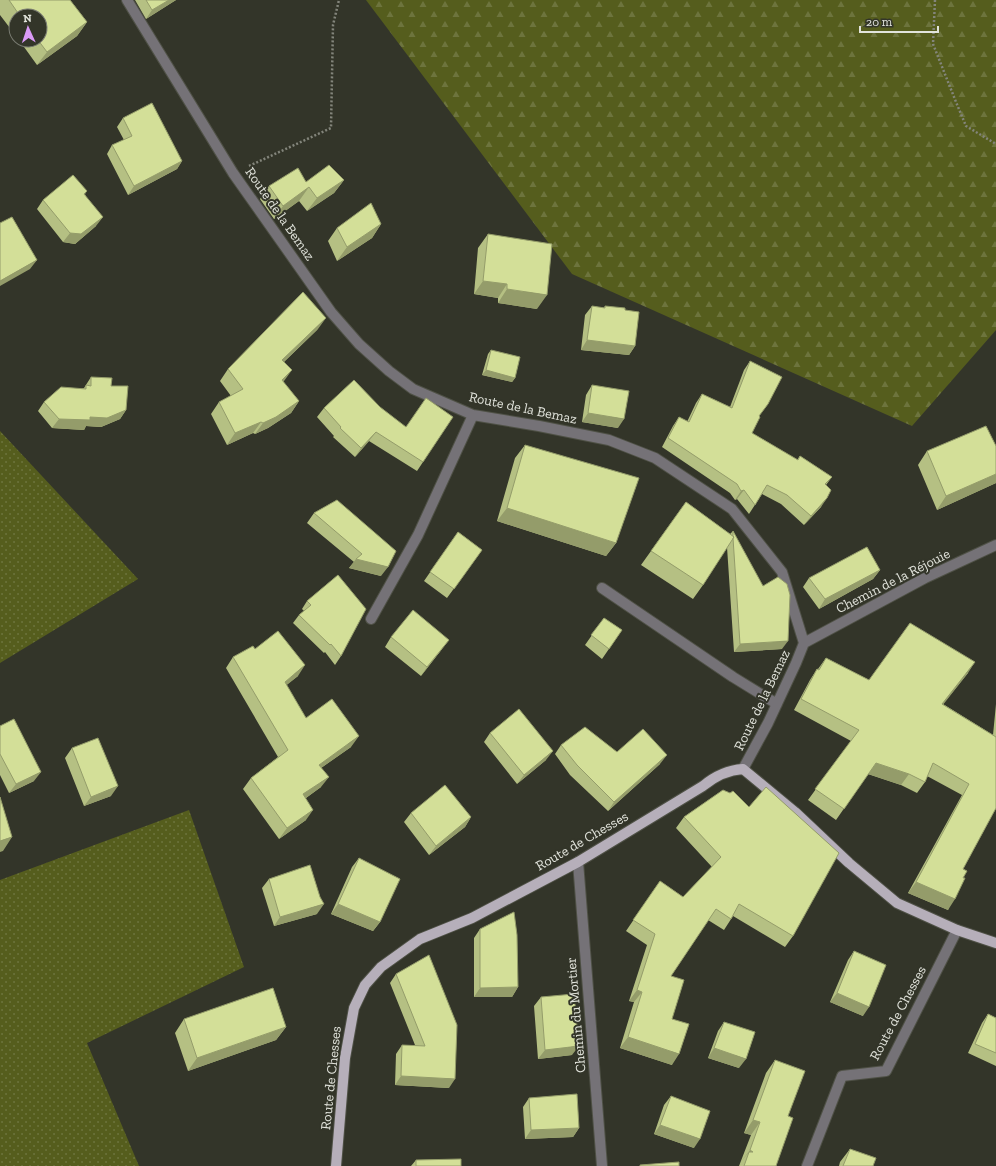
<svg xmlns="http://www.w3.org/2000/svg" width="996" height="1166" font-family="'Zilla Slab',serif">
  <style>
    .grass { fill: url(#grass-dots) }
    .forest { fill: url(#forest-firs) }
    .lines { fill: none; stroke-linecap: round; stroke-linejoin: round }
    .minor-casing { stroke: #4f5146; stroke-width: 12 }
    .major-casing { stroke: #4f5146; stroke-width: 12 }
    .path { stroke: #83857b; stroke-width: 2.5; stroke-dasharray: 2 2; stroke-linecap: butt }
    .minor { stroke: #757277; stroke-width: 10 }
    .major { stroke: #b6afba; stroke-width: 10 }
    .wall { fill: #b5c083 }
    .shaded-wall { fill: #949c6a }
    .building { fill: #d3df98; stroke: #949c6a }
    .labels { text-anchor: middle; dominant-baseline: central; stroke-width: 4; stroke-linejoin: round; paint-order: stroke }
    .street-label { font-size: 14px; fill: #e2e4dc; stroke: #333529 }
  </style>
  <defs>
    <pattern id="grass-dots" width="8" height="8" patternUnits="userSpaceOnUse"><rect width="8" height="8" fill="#555d1d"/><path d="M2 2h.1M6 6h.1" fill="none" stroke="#6d743d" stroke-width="1.8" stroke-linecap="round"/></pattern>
    <pattern id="forest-firs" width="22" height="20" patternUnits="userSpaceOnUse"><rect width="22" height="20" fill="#555d1d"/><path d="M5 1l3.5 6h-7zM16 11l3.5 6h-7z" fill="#6d743d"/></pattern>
  </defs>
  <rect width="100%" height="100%" fill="#333529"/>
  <!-- grass -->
  <path class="grass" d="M 0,431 L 138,579 L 0,663 Z
    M 189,810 L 244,967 L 87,1043 L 139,1166 L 0,1166 L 0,880 Z"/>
  <!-- forest -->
  <path class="forest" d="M 366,0 L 996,0 L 996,330 L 912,426 L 572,274 Z"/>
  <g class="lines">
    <defs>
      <path id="minor" d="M 127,0 L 233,173 L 331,312 L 359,344 L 389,371 L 413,389 L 473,415 L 539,426 L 609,440 L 655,458 L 732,509 L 782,572 L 804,643 L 796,663 L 768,723 L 743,769
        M 602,588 L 733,677 L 777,704
        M 371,619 L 418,535 L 473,415
        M 804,643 L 925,578 L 996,545
        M 578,862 L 602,1166
        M 807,1166 L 842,1076 L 886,1071 L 957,930"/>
      <path id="major" d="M 336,1166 L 345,1058 L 354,1008 L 365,985 L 381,967 L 420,939 L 472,918 L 578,862 L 703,786 C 715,776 728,770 743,769 L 795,812 L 849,863 L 897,903 L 957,930 L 996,943"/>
    </defs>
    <!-- minor casing -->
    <use href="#minor" class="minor-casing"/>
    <!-- major casing -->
    <use href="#major" class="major-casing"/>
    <!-- path -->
    <path class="path" d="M 935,0 L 933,44 L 956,102 L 966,126 L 996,144
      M 249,166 L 331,128 L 333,25 L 339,0"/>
    <!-- minor -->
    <use href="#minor" class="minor"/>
    <!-- major -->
    <use href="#major" class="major"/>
  </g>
  <!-- wall -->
  <path class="wall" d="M 0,0 L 70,0 L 87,22 L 77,36 L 37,65 L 19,40 L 40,40 L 40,16 L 16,16 L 16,36 L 0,15 Z
    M 135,0 L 176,0 L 146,19 Z
    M 123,118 L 182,161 L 177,169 L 128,195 L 107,154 L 112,145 L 124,140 L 117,127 Z
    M 344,180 L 334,193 L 307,211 L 299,201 L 274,219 L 260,199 L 269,186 L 306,182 Z
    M 87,191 L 85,194 L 96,226 L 75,244 L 63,242 L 37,209 L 43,200 Z
    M 381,224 L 372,238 L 337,261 L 328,241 L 337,228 Z
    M 488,234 L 537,309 L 498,303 L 498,298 L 474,294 L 478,248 Z
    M 592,306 L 604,308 L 605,306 L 625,310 L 635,346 L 629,355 L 581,350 L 585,315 Z
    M 318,329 L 284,362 L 283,382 L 299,401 L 291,413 L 268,428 L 255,434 L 253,433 L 227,445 L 211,414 L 219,402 L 231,396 L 220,381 L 228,369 Z
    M 491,350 L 515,378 L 512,382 L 482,375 L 488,354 Z
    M 750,361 L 759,416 L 752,433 L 797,460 L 800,456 L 832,477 L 826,485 L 821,507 L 804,525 L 781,504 L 762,494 L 749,514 L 737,499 L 735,500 L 730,493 L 662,447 L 673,426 L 679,417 L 687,422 L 696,403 L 702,394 L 730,407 L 744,370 Z
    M 91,377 L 111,386 L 126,410 L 120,419 L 101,427 L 86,426 L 84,430 L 52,428 L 38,411 L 44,402 L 84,388 Z
    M 354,380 L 423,462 L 417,471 L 369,441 L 355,457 L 333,437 L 334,436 L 317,417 L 324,408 Z
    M 592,385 L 618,428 L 582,422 L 586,395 Z
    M 525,445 L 616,543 L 606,556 L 497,521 L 515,458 Z
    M 996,446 L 996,483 L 937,510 L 918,465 L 927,451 Z
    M 337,500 L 381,576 L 349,568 L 354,562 L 307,523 L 314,513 Z
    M 686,502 L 730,534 L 733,531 L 782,649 L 734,652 L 727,547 L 703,585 L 693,599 L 641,565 Z
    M 458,532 L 482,550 L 447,598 L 424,581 Z
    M 880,570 L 873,579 L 819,609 L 803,587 L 809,578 Z
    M 338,575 L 341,656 L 335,665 L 325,652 L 324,653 L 293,623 L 299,615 L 304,611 L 302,609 L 307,601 Z
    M 604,618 L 622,630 L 602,659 L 585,645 Z
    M 391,637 L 442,649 L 421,676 L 385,647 Z
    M 255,649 L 298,676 L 286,685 L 306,718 L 351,747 L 321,768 L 321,787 L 306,798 L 306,820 L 279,839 L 243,789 L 251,778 L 278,757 L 226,668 L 233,657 Z
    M 826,658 L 869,680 L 968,673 L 943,704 L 993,735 L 996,704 L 996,808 L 963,869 L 948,910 L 908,893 L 962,795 L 927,776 L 925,782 L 917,793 L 901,785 L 868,774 L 836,820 L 808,800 L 851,741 L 794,710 L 810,680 L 817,669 L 818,669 Z
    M 0,726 L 34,781 L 9,793 L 0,775 Z
    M 490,733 L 546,760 L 517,784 L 484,742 Z
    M 561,745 L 660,764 L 608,811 L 570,775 L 555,754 Z
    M 72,748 L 111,796 L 84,806 L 65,758 Z
    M 723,790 L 793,936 L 785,947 L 733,916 L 724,930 L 708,920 L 671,976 L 672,1019 L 672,1065 L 620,1048 L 634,1002 L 629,1001 L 647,945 L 626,931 L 660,881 L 683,897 L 712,867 L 676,828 L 684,817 Z
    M 411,813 L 471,817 L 465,827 L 429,855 L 404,822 Z
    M 359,858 L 380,922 L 373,931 L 331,914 L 352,867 Z
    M 269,879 L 317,914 L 274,926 L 262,888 Z
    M 480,929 L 518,987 L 512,997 L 474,997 L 474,938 Z
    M 854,951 L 863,1016 L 830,1002 L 848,960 Z
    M 396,974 L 449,1088 L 395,1085 L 396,1054 L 402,1045 L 415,1045 L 390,983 Z
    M 541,997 L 572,1055 L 538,1059 L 534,1006 Z
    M 988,1014 L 996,1018 L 996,1066 L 968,1053 L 982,1023 Z
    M 184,1019 L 286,1027 L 276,1040 L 188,1071 L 175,1033 Z
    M 724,1022 L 739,1068 L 708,1058 L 718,1031 Z
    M 775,1060 L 788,1116 L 776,1166 L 739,1166 L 751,1135 L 744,1133 L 766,1073 Z
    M 671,1096 L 694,1148 L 654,1134 L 664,1105 Z
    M 529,1098 L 579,1128 L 573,1137 L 525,1139 L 523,1107 Z
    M 850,1149 L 873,1166 L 839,1166 L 840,1162 Z
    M 416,1160 L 461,1166 L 411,1166 Z"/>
  <!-- shaded-wall -->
  <path class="shaded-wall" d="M 169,0 L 176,0 L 146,19 L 152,10 Z
    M 87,22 L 77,36 L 37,65 L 47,52 Z
    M 182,161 L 177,169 L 128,195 L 134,186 Z
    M 344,180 L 334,193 L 307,211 L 317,198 Z
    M 309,187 L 299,201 L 274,219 L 283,206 Z
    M 103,217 L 96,226 L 75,244 L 63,242 L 70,233 Z
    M 381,224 L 372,238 L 337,261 L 347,247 Z
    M 37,260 L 30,269 L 0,286 L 0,281 Z
    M 483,281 L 507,284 L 498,298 L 474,294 Z
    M 507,289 L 547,295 L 537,309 L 498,303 Z
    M 326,318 L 318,329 L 274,371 L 282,360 Z
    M 587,340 L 635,346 L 629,355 L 581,350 Z
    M 292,370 L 284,381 L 274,392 L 282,380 Z
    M 486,370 L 515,378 L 512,382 L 482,375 Z
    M 299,401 L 291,413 L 268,428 L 255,434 L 263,423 Z
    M 126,410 L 120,419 L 101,427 L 86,426 L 84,430 L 52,428 L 59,419 L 90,417 Z
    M 588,413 L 624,419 L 618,428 L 582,422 Z
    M 261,422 L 253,433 L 227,445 L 235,433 Z
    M 376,432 L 369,441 L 355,457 L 361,448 Z
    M 996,474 L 996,483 L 937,510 L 946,496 Z
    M 744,490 L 737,499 L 735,500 L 741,491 Z
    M 827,498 L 821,507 L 804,525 L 811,516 Z
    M 507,508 L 616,543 L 606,556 L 497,521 Z
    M 356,559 L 388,567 L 381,576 L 349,568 Z
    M 880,570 L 873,579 L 819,609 L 825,599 Z
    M 449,640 L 421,676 L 427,667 Z
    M 788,641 L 782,649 L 734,652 L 740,644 Z
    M 975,662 L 968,673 L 935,715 L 942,704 Z
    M 305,665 L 298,676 L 277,693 L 285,682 Z
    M 359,736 L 351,747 L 311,775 L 319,765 Z
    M 553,751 L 546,760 L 517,784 L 524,775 Z
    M 667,755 L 660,764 L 608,811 L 614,802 Z
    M 876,763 L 909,774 L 901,785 L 868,774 Z
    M 41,772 L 34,781 L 9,793 L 16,784 Z
    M 329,777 L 321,787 L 296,805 L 303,794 Z
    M 118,786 L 111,796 L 84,806 L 91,797 Z
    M 313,810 L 306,820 L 279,839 L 287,828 Z
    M 471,817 L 465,827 L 429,855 L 436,846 Z
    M 12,837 L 3,851 L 0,852 L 0,841 Z
    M 916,882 L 955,899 L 948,910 L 908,893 Z
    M 324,904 L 317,914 L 274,926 L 280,917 Z
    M 338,904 L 380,922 L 373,931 L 331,914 Z
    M 518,987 L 512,997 L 474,997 L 480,988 Z
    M 637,990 L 642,992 L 634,1002 L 629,1001 Z
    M 837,993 L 869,1007 L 863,1016 L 830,1002 Z
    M 286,1027 L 276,1040 L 188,1071 L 197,1058 Z
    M 628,1037 L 679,1054 L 672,1065 L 620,1048 Z
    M 579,1046 L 572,1055 L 538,1059 L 545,1050 Z
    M 714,1048 L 746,1059 L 739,1068 L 708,1058 Z
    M 401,1076 L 455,1079 L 449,1088 L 395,1085 Z
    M 753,1120 L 760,1122 L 751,1135 L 744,1133 Z
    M 660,1125 L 700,1139 L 694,1148 L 654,1134 Z
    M 579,1128 L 573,1137 L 525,1139 L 531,1130 Z
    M 750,1150 L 753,1152 L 749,1152 L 740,1163 Z"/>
  <!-- building -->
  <path class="building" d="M 9,0 L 70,0 L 87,22 L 47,52 L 38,40 L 40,40 L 40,16 L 20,16 Z
    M 146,0 L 169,0 L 152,10 Z
    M 152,103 L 182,161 L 134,186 L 112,145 L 132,136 L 123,118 Z
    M 329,165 L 344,180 L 317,198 L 309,187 L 283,206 L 269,186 L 298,168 L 306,182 Z
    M 73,175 L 87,191 L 84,194 L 103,217 L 81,234 L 70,233 L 43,200 Z
    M 371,203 L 381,224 L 347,247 L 337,228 Z
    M 12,217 L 37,260 L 0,281 L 0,223 Z
    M 488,234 L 552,244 L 547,295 L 507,289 L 507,284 L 483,281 Z
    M 303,292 L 326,318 L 282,360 L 292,370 L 282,380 L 299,401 L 276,417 L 263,423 L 261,422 L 235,433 L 219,402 L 243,389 L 228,369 Z
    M 592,306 L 605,308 L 605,306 L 625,308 L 625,310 L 639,312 L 635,346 L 587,340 Z
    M 491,350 L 520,357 L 515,378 L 486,370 Z
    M 750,361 L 782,377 L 768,404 L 759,416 L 760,417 L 752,433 L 798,460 L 800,456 L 832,477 L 825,484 L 831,490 L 827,498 L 811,516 L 787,495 L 767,485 L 755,505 L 744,490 L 741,491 L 737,484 L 668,438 L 679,417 L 689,422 L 702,394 L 732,408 Z
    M 91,377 L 112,378 L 111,386 L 128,386 L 126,410 L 107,418 L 90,417 L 90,420 L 59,419 L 44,402 L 61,387 L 86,389 L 86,385 L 91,386 Z
    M 354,380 L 380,407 L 406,427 L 426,398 L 453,417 L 423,462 L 376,432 L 361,448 L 340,428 L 341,427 L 324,408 Z
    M 592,385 L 629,391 L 624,419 L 588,413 Z
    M 986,426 L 996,446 L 996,474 L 946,496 L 927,451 Z
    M 525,445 L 639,478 L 616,543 L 507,508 Z
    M 337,500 L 396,551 L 388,567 L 356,559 L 362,554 L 314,513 Z
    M 686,502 L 734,537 L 703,585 L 651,551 Z
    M 733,531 L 763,586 L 778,577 L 787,584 L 790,595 L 788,641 L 740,644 L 733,538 L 734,537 L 733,536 Z
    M 458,532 L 482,550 L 454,589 L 430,572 Z
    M 867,547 L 880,570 L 825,599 L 809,578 Z
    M 338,575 L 366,609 L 341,656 L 331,644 L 330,645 L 299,615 L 311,605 L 307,601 Z
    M 413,610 L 449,640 L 427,667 L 391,637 Z
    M 604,618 L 622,630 L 609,649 L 591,635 Z
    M 910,623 L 975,662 L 942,704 L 996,737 L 996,808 L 963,869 L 967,871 L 963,878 L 965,878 L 955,899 L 916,882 L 969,784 L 933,763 L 925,782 L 909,774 L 876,763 L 844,809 L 815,789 L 859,730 L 801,699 L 817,669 L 819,670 L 826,658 L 869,680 Z
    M 278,631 L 305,665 L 285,682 L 306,718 L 332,699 L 359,736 L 319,765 L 329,777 L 303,794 L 313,810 L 287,828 L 251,778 L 288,750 L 233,657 L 253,646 L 255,649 Z
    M 519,709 L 553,751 L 524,775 L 490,733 Z
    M 14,719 L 41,772 L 16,784 L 0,754 L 0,726 Z
    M 585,727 L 617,752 L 643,729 L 667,755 L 614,802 L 577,765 L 561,745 Z
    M 98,738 L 118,786 L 91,797 L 72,748 Z
    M 445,785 L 471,817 L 436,846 L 411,813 Z
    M 766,787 L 839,853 L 793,936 L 739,904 L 731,919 L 716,909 L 671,976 L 684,980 L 672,1019 L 689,1024 L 679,1054 L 628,1037 L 642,992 L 637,990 L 655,934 L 633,920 L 660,881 L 683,897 L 721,857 L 684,817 L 723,790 L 730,793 L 733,791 L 749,807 Z
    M 0,797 L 12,837 L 0,841 Z
    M 359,858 L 400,879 L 380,922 L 338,904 Z
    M 310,865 L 320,897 L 324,904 L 280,917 L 269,879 Z
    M 514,912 L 517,935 L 518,987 L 480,988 L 480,929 Z
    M 854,951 L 886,965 L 869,1007 L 837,993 Z
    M 429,955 L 457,1025 L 455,1079 L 401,1076 L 402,1045 L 425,1046 L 396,974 Z
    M 273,988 L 286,1027 L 197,1058 L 184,1019 Z
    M 574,994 L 579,1046 L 545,1050 L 541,997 Z
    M 988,1014 L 996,1018 L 996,1053 L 975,1044 Z
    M 724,1022 L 755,1032 L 746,1059 L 714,1048 Z
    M 775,1060 L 805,1071 L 788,1116 L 793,1118 L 776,1166 L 744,1166 L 749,1152 L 753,1152 L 750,1150 L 760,1122 L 753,1120 Z
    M 577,1094 L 579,1128 L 531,1130 L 529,1098 Z
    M 671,1096 L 710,1111 L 700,1139 L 660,1125 Z
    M 850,1149 L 876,1158 L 873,1166 L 843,1166 Z
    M 461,1159 L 461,1166 L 416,1166 L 416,1160 Z
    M 679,1162 L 679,1166 L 640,1166 L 640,1165 Z"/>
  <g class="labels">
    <!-- street labels -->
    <g class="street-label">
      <text transform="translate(280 214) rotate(55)">Route de la Bemaz</text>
      <text transform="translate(523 408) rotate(12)">Route de la Bemaz</text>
      <text transform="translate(893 581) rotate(-27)">Chemin de la Réjouie</text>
      <text transform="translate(762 700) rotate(-64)">Route de la Bemaz</text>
      <text transform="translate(582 841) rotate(-30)">Route de Chesses</text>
      <text transform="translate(898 1013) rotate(-62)">Route de Chesses</text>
      <text transform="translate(576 1015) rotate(-95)">Chemin du Mortier</text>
      <text transform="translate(331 1078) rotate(-84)">Route de Chesses</text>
    </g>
  </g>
  <!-- north arrow -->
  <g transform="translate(28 28) rotate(357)"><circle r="19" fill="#333529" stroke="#797b71"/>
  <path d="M0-3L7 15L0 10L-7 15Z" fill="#da9af6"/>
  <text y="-6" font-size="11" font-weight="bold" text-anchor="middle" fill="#e2e4dc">N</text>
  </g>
  <!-- scale -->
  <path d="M860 26v6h78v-6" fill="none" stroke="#e2e4dc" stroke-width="2"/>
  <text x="866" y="26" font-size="12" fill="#e2e4dc" stroke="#333529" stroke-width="3" paint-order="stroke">20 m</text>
</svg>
